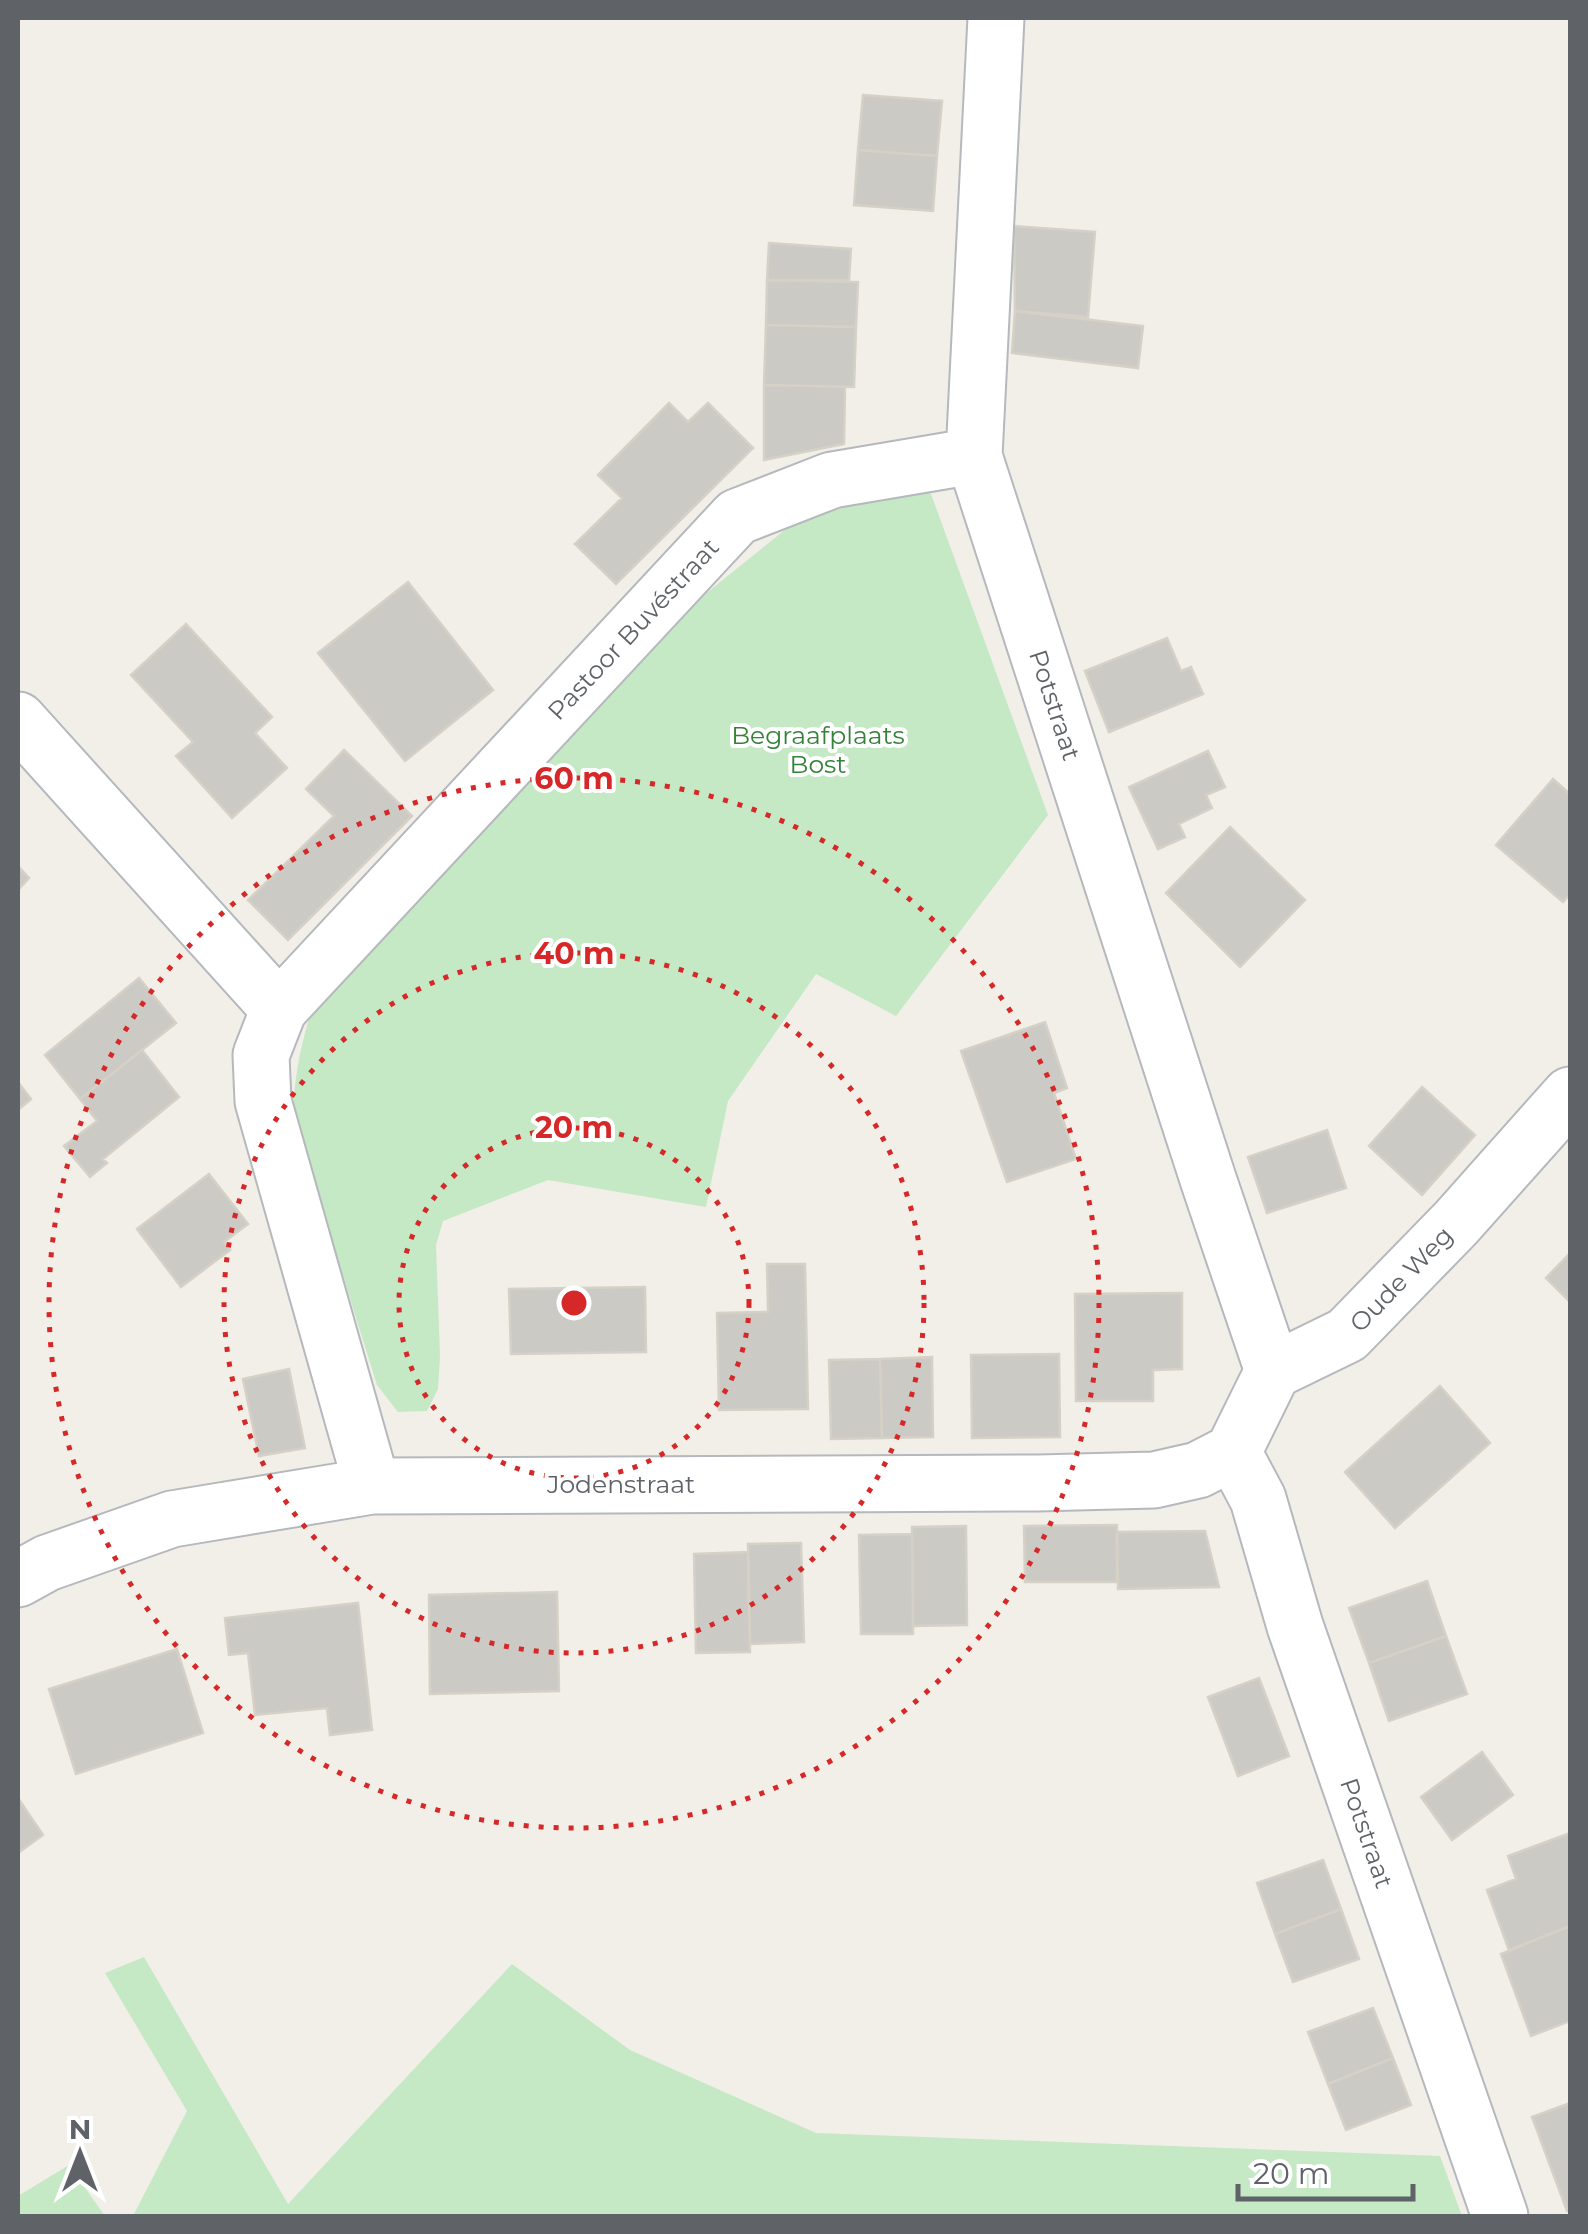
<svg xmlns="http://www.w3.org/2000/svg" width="1588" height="2234" font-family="Montserrat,sans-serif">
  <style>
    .green { fill: #c5e8c5 }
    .building { fill: #cccac5; stroke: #d6d1c6; stroke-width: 2.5 }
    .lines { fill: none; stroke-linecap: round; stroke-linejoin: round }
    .minor-casing { stroke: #b5b8bc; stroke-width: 59 }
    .minor { stroke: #fff; stroke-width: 55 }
    .ring { fill: none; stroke: #d62828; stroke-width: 5; stroke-dasharray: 5 10 }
    .labels { text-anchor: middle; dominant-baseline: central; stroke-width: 8; stroke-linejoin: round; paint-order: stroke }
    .street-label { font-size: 25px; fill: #5f6368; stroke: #fff }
    .park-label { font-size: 25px; fill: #348238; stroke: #fff }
    .centre { fill: #d62828; stroke: #fff; stroke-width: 5 }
    .ring-label { font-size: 30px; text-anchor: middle; font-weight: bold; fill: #d62828; stroke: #fff; stroke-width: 8; stroke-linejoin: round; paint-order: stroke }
  </style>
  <rect width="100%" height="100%" fill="#f1efe8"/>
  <!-- green -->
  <path class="green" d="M 912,485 L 931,494 L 1048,815 L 896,1016 L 816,974 L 728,1101 L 706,1207 L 548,1180 L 443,1221 L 436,1245 L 440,1356 L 438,1389 L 427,1411 L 398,1412 L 377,1385 L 293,1116 C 294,1082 299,1052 309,1019 L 674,619 L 816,505 Z
    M 144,1957 L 288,2204 L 512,1964 L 630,2050 L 816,2133 L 1440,2156 L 1462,2216 L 133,2216 L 187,2111 L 105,1973 Z
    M 69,2165 L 105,2216 L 18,2216 L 18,2196 Z"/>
  <!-- building -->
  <path class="building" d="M 863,95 L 942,101 L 937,156 L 858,150 Z
    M 858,150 L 937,156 L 933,211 L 854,205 Z
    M 1014,226 L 1095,232 L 1088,317 L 1015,311 Z
    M 769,243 L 851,249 L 849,280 L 767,280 Z
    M 767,280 L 858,282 L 856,327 L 766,325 Z
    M 1015,311 L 1143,326 L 1138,368 L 1012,353 Z
    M 766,325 L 856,327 L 854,387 L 764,385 Z
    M 764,385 L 854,387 L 845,387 L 844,444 L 764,460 Z
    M 669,403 L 688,422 L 708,403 L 753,448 L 616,584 L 575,544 L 622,498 L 598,475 Z
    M 408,582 L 493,690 L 405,761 L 318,653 Z
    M 186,624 L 272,717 L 255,733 L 287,768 L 232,818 L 176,756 L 193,742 L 131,675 Z
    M 1167,638 L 1181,671 L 1191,667 L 1203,694 L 1109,732 L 1085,671 Z
    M 344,750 L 412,816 L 288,940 L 248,900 L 334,816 L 306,789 Z
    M 1208,751 L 1225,787 L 1206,795 L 1212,808 L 1179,824 L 1185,837 L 1158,849 L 1129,787 Z
    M 1553,779 L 1570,794 L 1570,894 L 1563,902 L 1496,845 Z
    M 1230,827 L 1305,900 L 1240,967 L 1166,893 Z
    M 18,866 L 29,878 L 18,890 Z
    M 139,978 L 176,1023 L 80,1099 L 45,1055 Z
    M 1045,1022 L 1067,1088 L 1054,1093 L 1076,1159 L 1007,1182 L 961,1051 Z
    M 142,1050 L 179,1097 L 103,1159 L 107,1163 L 90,1177 L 64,1146 L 97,1121 L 80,1099 Z
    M 18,1082 L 31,1099 L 18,1110 Z
    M 1422,1087 L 1475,1135 L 1422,1195 L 1369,1146 Z
    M 1327,1130 L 1346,1188 L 1267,1213 L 1248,1157 Z
    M 209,1174 L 248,1224 L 224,1242 L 230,1250 L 181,1287 L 137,1229 Z
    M 1570,1253 L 1570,1302 L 1546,1278 Z
    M 767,1264 L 805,1264 L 808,1409 L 719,1410 L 717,1313 L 768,1312 Z
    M 645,1287 L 646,1352 L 511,1354 L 509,1289 Z
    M 1182,1293 L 1182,1369 L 1153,1370 L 1153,1401 L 1076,1401 L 1075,1294 Z
    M 1059,1354 L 1060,1437 L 972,1438 L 971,1355 Z
    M 932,1357 L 933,1437 L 882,1438 L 880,1359 Z
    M 880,1359 L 882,1438 L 831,1439 L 829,1360 Z
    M 289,1369 L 305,1448 L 259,1456 L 243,1379 Z
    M 1440,1386 L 1490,1443 L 1395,1528 L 1345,1472 Z
    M 1117,1525 L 1117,1582 L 1025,1582 L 1024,1526 Z
    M 966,1526 L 967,1625 L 913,1626 L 912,1527 Z
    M 1205,1531 L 1219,1587 L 1118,1589 L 1117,1532 Z
    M 912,1534 L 913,1634 L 861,1634 L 859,1535 Z
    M 801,1543 L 804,1642 L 750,1644 L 748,1544 Z
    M 748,1552 L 750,1652 L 696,1653 L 694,1554 Z
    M 1427,1581 L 1446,1636 L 1369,1663 L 1349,1608 Z
    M 557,1592 L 559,1691 L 430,1694 L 429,1595 Z
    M 358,1603 L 372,1730 L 330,1735 L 327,1708 L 255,1715 L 248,1653 L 229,1655 L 225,1618 Z
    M 1446,1636 L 1467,1694 L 1389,1721 L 1369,1663 Z
    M 177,1649 L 203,1733 L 76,1774 L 49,1689 Z
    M 1259,1678 L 1289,1756 L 1238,1776 L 1208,1697 Z
    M 1482,1752 L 1513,1795 L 1452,1840 L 1421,1797 Z
    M 18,1798 L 43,1835 L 18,1853 Z
    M 1570,1833 L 1570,1926 L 1509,1950 L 1487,1890 L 1516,1879 L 1508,1856 Z
    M 1323,1860 L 1341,1909 L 1275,1934 L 1257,1883 Z
    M 1341,1909 L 1359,1959 L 1293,1982 L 1275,1934 Z
    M 1570,1926 L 1570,2021 L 1531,2036 L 1501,1954 Z
    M 1373,2008 L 1393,2058 L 1328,2084 L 1308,2032 Z
    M 1393,2058 L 1411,2105 L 1346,2130 L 1328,2084 Z
    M 1570,2103 L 1570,2210 L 1567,2211 L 1532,2117 Z"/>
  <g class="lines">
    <defs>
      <path id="minor" d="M 996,18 L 974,456 L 1208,1179 L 1273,1371
        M 18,720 L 279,1009
        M 1233,1452 L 1258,1499 L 1295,1626 L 1500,2216
        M 1233,1452 L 1273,1371 L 1347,1335 L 1456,1223 L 1570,1095
        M 372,1486 L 263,1101 L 261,1055 L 279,1009 L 737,517 L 832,480 L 974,456
        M 18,1579 L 47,1563 L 172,1519 L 372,1486 L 1038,1483 L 1154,1480 L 1198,1470 L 1233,1452"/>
    </defs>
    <!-- minor casing -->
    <use href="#minor" class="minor-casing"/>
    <!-- minor -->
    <use href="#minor" class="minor"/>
  </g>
  <!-- distance rings -->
  <g class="ring">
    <circle cx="574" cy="1303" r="175"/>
    <circle cx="574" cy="1303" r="350"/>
    <circle cx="574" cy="1303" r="525"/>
  </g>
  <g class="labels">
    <!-- street labels -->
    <g class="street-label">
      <text transform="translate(633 629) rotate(-47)">Pastoor Buvéstraat</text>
      <text transform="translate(1055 705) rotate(72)">Potstraat</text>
      <text transform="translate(1401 1279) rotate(-46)">Oude Weg</text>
      <text x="621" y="1484">Jodenstraat</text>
      <text transform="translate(1367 1833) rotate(71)">Potstraat</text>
    </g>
    <!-- park labels -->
    <g class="park-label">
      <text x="818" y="735">Begraafplaats<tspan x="818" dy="29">Bost</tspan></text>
    </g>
  </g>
  <circle cx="574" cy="1303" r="15" class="centre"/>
  <g class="ring-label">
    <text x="574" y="789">60 m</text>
    <text x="574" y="964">40 m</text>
    <text x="574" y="1138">20 m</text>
  </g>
  <!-- border -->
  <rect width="1588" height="2234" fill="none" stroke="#5f6368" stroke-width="40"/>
  <!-- north arrow -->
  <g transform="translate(80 2154)" stroke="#ffffff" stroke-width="8" paint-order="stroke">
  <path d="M0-8L18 38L0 25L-18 38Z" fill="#5f6368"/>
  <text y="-15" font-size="28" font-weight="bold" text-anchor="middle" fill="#5f6368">N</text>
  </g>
  <!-- scale -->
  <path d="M1238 2184v15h175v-15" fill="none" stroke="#5f6368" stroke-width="5"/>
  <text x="1253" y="2184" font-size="30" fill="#5f6368" stroke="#ffffff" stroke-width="8" paint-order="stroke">20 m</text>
</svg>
